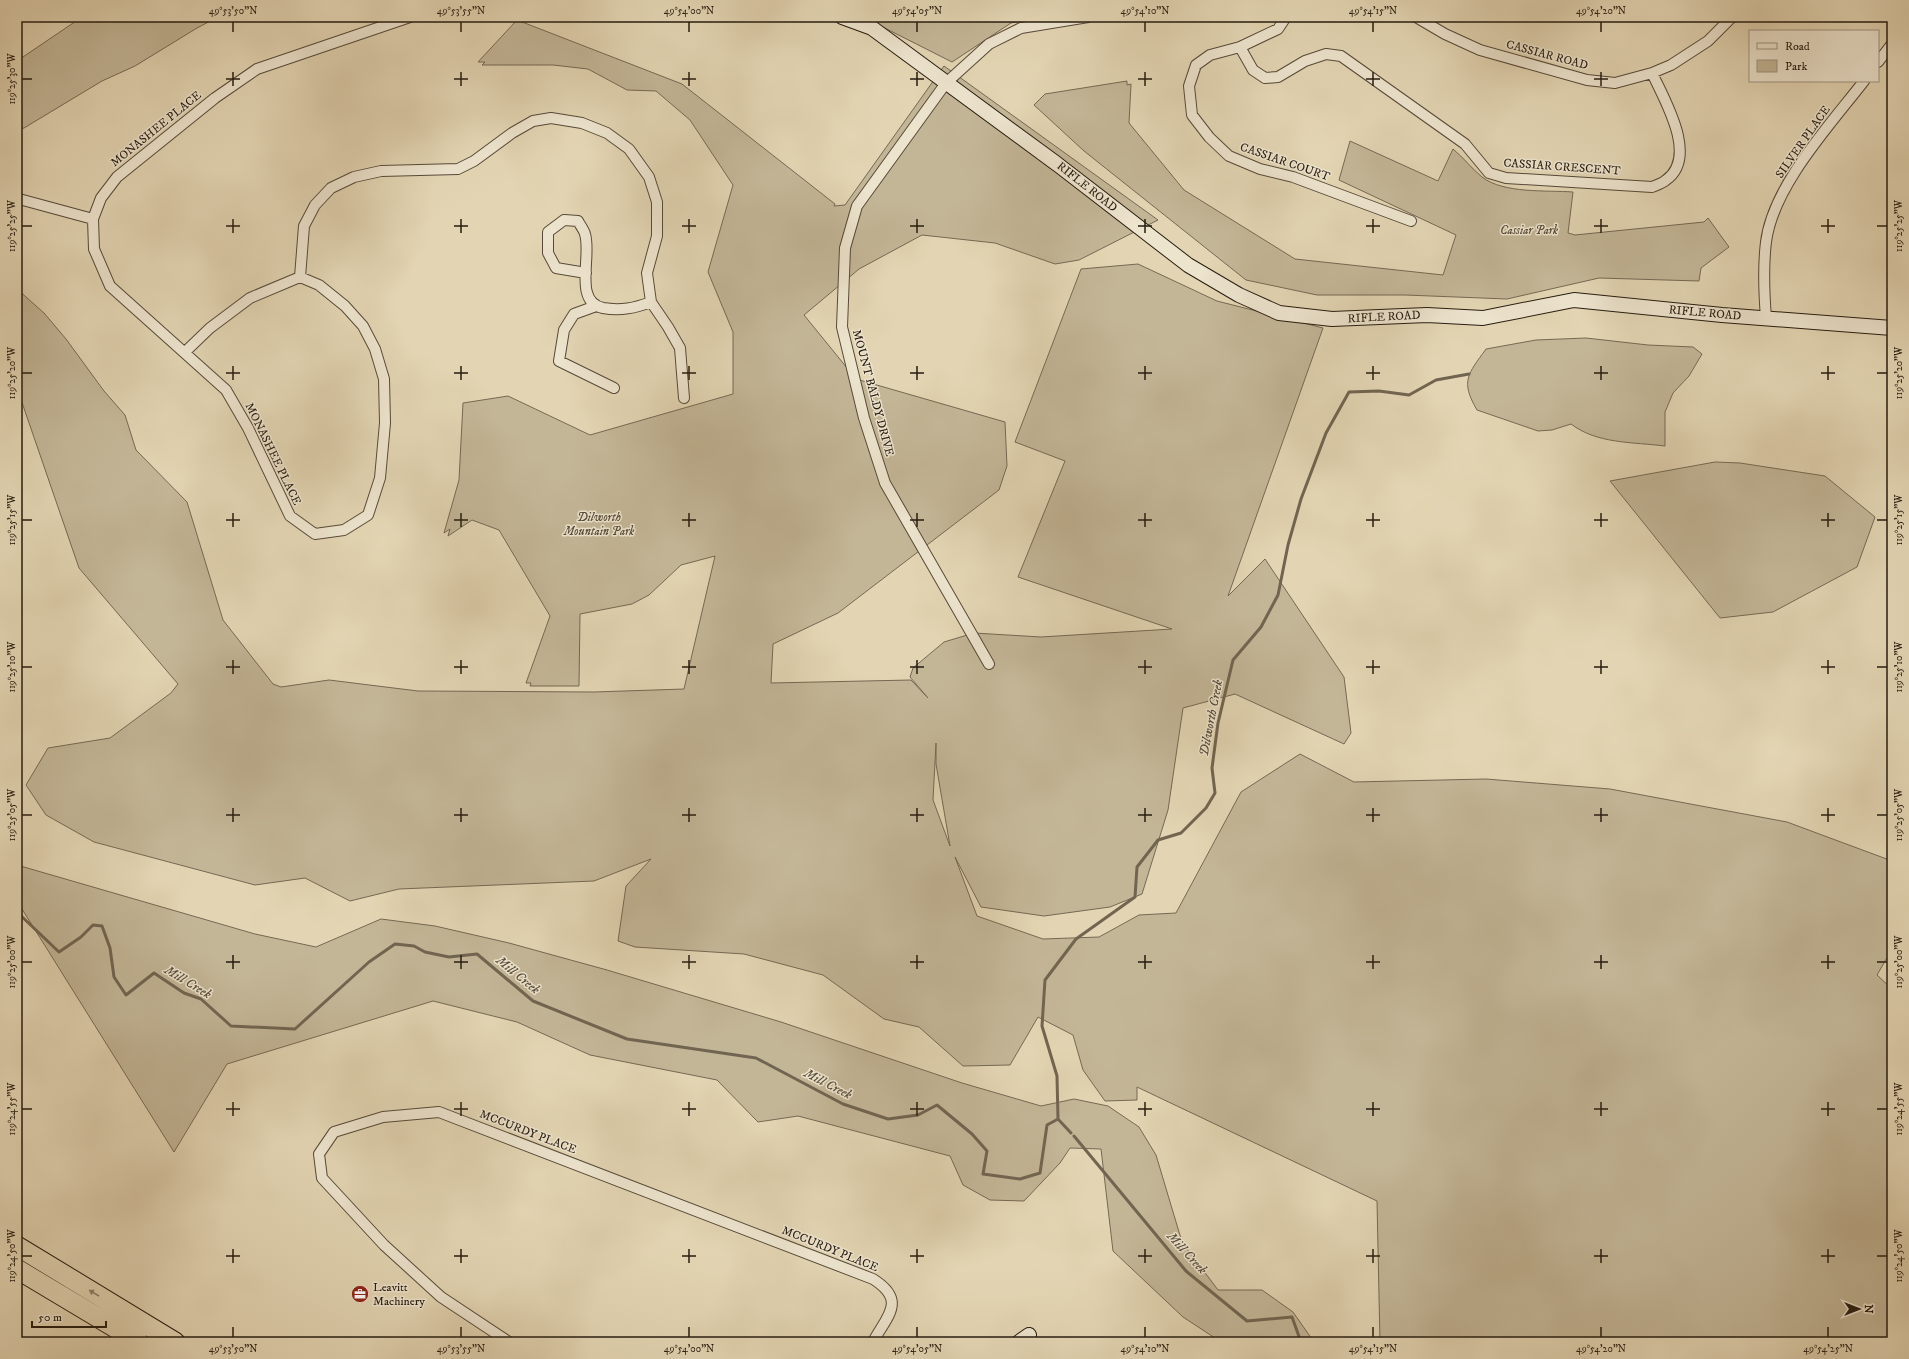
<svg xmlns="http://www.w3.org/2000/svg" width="1909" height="1359" font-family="'IM FELL DW Pica',serif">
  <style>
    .green { fill: #c3b697; stroke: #756954; fill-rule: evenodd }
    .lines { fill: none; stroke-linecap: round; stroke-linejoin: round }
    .stream { stroke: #716551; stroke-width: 3 }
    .street-casing { stroke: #564a39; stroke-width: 12 }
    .secondary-casing { stroke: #271c10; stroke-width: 16 }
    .highway-casing { stroke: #271c10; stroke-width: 21 }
    .street { stroke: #ede4ce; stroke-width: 10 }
    .secondary { stroke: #ede4ce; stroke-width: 14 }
    .highway { stroke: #e3d5b3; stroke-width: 19 }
    .oneway { fill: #8e826a }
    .ticks { fill: none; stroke: #271c10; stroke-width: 1.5 }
    .labels { text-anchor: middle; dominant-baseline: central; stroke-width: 3; stroke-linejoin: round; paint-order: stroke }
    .street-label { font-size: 12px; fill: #271c10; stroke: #ede4ce }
    .park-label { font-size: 12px; font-style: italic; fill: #564a38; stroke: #ede4ce }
    .poi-label { font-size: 12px; fill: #271c10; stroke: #ede4ce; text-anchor: start }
    .water-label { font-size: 13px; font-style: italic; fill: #594d3b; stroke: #ede4ce }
    .neatline { fill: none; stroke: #271c10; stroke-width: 1.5 }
    .ticks-label { font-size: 10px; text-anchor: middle; fill: #271c10 }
  </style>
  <rect width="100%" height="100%" fill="#e3d5b3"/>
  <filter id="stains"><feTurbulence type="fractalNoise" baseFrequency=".005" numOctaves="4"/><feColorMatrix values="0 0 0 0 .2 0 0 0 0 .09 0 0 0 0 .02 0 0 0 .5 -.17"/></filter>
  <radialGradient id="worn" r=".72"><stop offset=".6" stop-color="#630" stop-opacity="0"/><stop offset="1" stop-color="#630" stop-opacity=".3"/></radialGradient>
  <!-- green -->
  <path class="green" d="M 82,17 L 218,17 L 197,28 L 135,66 L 102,81 L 24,128 L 17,130 L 17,61 Z
    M 863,17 L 1039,17 L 1011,23 L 952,62 Z
    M 517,20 L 682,84 L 835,204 L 834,206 L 845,205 L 944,66 L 1158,220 L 1079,260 L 1055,264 L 995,243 L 922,235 L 859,269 L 804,315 L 856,379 L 1005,422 L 1007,466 L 999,490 L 838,613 L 773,644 L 771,683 L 911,680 L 928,698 L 910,677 L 913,668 L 944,642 L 974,633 L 1041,637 L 1172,629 L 1018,577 L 1065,461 L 1015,442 L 1081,269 L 1138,264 L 1217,301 L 1323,328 L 1228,596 L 1265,559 L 1344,677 L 1351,733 L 1344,744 L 1235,694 L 1183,708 L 1168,810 L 1142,894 L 1110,907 L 1044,916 L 981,907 L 955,857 L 977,916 L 1043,939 L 1099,937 L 1139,915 L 1176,913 L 1241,792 L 1300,754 L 1354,782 L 1486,779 L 1610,789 L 1787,822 L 1892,861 L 1892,949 L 1877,975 L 1892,989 L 1892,1342 L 1380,1342 L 1377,1201 L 1137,1087 L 1137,1100 L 1105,1101 L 1083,1070 L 1073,1035 L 1038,1017 L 1010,1065 L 963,1066 L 919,1027 L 884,1019 L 823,975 L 744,954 L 635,947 L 618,941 L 626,886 L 651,859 L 594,881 L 399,889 L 350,901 L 305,878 L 255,885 L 94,842 L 46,815 L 26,785 L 48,748 L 110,738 L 171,693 L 178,684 L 79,568 L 17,388 L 17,289 L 44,313 L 66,339 L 104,391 L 125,415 L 136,450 L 187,502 L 223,620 L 273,684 L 281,687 L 329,680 L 418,691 L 594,692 L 684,689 L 715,556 L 681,565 L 649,595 L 632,604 L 580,614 L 579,686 L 530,686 L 531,683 L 526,683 L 550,616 L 499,530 L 472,520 L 448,536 L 450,529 L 444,533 L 459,480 L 463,403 L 508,396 L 590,435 L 733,394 L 733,332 L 708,272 L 733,185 L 690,120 L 656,91 L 627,90 L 588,69 L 553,65 L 482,65 L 485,62 L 478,62 ZM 936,743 L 936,764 L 950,846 L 933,800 Z
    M 1127,81 L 1127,85 L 1131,84 L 1129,123 L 1184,190 L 1295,259 L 1443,275 L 1456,235 L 1339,180 L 1350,141 L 1438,181 L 1453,149 C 1464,158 1472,169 1482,177 C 1504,194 1547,190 1573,192 L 1568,233 L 1575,235 L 1704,222 L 1708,218 L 1729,247 L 1701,268 L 1699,281 L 1599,278 L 1507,299 L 1405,295 L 1317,295 L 1246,280 L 1084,151 L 1034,105 L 1045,94 Z
    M 1586,338 L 1648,345 L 1693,347 L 1702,354 L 1689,376 L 1673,393 L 1665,412 L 1665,446 C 1633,442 1597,444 1571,424 L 1552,430 L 1538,431 L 1477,410 C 1460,381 1468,374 1486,349 L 1536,340 Z
    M 1715,462 L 1740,463 L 1825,476 L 1875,517 L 1857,567 L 1773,612 L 1720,618 L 1610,481 Z
    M 17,865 L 255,934 L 316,947 L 381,919 L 435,926 L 509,943 L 607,970 L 781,1022 L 962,1083 L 1041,1106 L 1074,1099 L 1108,1106 L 1139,1127 L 1156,1155 L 1182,1242 L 1218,1290 L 1262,1290 L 1293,1312 L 1314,1342 L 1221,1342 L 1183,1317 L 1113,1251 L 1101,1149 L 1070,1148 L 1060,1163 L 1024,1201 L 990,1200 L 963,1185 L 950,1156 L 798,1116 L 758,1122 L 717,1080 L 590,1055 L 517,1022 L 433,1001 L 227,1064 L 174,1152 L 17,901 Z"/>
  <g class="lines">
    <!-- stream -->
    <path class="stream" d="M 17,912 L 59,952 L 81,937 L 93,925 L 102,926 L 110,948 L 114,977 L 126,995 L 154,973 L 184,993 L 201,999 L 231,1026 L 295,1029 L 369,962 L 395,944 L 414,946 L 425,952 L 449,957 L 477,954 L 533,1001 L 627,1039 L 756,1058 L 843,1104 L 888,1119 L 918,1115 L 937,1105 L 972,1134 L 987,1151 L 983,1174 L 1020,1179 L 1040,1173 L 1047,1125 L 1058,1119 L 1071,1133
      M 1058,1119 L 1057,1076 L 1042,1026 L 1045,980 L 1076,939 L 1135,897 L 1137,867 L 1158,840 L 1181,833 L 1206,808 L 1215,793 L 1212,768 L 1218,723 L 1233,660 L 1261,627 L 1278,595 L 1288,545 L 1301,499 L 1326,433 L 1349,392 L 1379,391 L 1409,395 L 1436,380 L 1469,374
      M 1074,1136 L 1186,1271 L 1247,1321 L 1292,1317 L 1301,1342"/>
    <defs>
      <path id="street" d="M 1286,17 L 1278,29 L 1240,47 L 1253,70 L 1265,78 L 1278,77 L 1305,61 L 1326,54 L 1341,56 L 1465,144 L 1489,173 L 1506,178 L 1652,187 C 1657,185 1663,183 1666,180 C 1699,157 1664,99 1652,73
        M 1416,17 L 1445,34 L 1480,50 L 1587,80 L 1615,83 L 1652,73 L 1671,65 L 1708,41 L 1732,17
        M 1240,47 L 1210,55 L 1196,65 L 1189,86 L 1192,115 L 1209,137 L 1229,156 L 1260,169 L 1293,177 L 1411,221
        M 1878,62 L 1892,44
        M 19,199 L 93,219
        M 586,273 L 556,268 L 548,253 L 548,232 L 564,220 L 578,221 C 580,225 584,230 585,234 C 592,256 573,302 603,308 C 621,311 635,308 651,302
        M 300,277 L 304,226 L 315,205 L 331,188 L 354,177 L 381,171 L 458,169 L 474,161 L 512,133 L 533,121 L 551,118 L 582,123 L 607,133 L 629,149 L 649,177 L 657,202 L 657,236 L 647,273 L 651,302 L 668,327 L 680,348 L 684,398
        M 596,306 L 574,314 L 564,330 L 559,361 L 614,388
        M 1766,318 C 1764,293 1763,267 1766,242 C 1773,186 1830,125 1864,81
        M 185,352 L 210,328 L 250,298 L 300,277 L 319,285 L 345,306 L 363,326 L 375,349 L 384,379 L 385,423 L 380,478 L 368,515 L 344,530 L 315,534 L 290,516 L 248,428 L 226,390 L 110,286 L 94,249 L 93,219 L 101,198 L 117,177 L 215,98 L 257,69 L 410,17
        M 989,664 L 885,483 L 864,418 L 842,327 L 845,248 L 857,206 L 946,83 L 989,44 L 1021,28 L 1088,17
        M 509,1342 L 441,1297 L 384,1245 L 322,1178 L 319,1154 L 334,1132 L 383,1117 L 439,1112 L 873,1279 C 908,1301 886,1317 873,1342"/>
      <path id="secondary" d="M 842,17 L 872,28 L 1057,164 L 1188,265 L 1239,295 L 1279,313 L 1332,319 L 1427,315 L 1483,318 L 1574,300 L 1722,315 L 1892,328
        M 1019,1342 L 1029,1335"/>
      <path id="highway" d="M 17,1246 L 175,1342
        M 17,1269 L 139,1342"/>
    </defs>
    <!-- street casing -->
    <use href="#street" class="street-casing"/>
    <!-- secondary casing -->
    <use href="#secondary" class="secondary-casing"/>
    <!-- highway casing -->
    <use href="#highway" class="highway-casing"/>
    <!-- street -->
    <use href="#street" class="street"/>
    <!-- secondary -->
    <use href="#secondary" class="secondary"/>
    <!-- highway -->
    <use href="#highway" class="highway"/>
  </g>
  <!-- one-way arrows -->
  <defs><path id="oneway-solid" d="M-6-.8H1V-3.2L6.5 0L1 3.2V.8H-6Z"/></defs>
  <use class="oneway" href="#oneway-solid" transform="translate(94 1293) rotate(-149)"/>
  <!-- ticks -->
  <path class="ticks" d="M 233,22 L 233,32M 461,22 L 461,32M 689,22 L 689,32M 917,22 L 917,32M 1145,22 L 1145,32M 1373,22 L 1373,32M 1601,22 L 1601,32M 233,72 L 233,86M 461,72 L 461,86M 689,72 L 689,86M 917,72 L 917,86M 1145,72 L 1145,86M 1373,72 L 1373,86M 1601,72 L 1601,86M 22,79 L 32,79M 226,79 L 240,79M 454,79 L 468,79M 682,79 L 696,79M 910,79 L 924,79M 1138,79 L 1152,79M 1366,79 L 1380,79M 1594,79 L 1608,79M 233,219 L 233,233M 461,219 L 461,233M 689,219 L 689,233M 917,219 L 917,233M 1145,219 L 1145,233M 1373,219 L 1373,233M 1601,219 L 1601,233M 1828,219 L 1828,233M 22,226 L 32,226M 226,226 L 240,226M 454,226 L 468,226M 682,226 L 696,226M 910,226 L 924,226M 1138,226 L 1152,226M 1366,226 L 1380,226M 1594,226 L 1608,226M 1821,226 L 1835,226M 1877,226 L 1887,226M 233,366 L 233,380M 461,366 L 461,380M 689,366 L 689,380M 917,366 L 917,380M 1145,366 L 1145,380M 1373,366 L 1373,380M 1601,366 L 1601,380M 1828,366 L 1828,380M 22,373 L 32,373M 226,373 L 240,373M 454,373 L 468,373M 682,373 L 696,373M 910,373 L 924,373M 1138,373 L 1152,373M 1366,373 L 1380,373M 1594,373 L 1608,373M 1821,373 L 1835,373M 1877,373 L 1887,373M 233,513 L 233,527M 461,513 L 461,527M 689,513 L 689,527M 917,513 L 917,527M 1145,513 L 1145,527M 1373,513 L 1373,527M 1601,513 L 1601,527M 1828,513 L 1828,527M 22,520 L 32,520M 226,520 L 240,520M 454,520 L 468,520M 682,520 L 696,520M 910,520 L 924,520M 1138,520 L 1152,520M 1366,520 L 1380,520M 1594,520 L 1608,520M 1821,520 L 1835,520M 1877,520 L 1887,520M 233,660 L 233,674M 461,660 L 461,674M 689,660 L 689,674M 917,660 L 917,674M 1145,660 L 1145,674M 1373,660 L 1373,674M 1601,660 L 1601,674M 1828,660 L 1828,674M 22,667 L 32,667M 226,667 L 240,667M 454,667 L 468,667M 682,667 L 696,667M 910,667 L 924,667M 1138,667 L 1152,667M 1366,667 L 1380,667M 1594,667 L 1608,667M 1821,667 L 1835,667M 1877,667 L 1887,667M 233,808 L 233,822M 461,808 L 461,822M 689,808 L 689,822M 917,808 L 917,822M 1145,808 L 1145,822M 1373,808 L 1373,822M 1601,808 L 1601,822M 1828,808 L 1828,822M 22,815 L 32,815M 226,815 L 240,815M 454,815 L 468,815M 682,815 L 696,815M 910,815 L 924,815M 1138,815 L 1152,815M 1366,815 L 1380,815M 1594,815 L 1608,815M 1821,815 L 1835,815M 1877,815 L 1887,815M 233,955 L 233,969M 461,955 L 461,969M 689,955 L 689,969M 917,955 L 917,969M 1145,955 L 1145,969M 1373,955 L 1373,969M 1601,955 L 1601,969M 1828,955 L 1828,969M 22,962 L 32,962M 226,962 L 240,962M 454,962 L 468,962M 682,962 L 696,962M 910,962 L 924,962M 1138,962 L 1152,962M 1366,962 L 1380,962M 1594,962 L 1608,962M 1821,962 L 1835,962M 1877,962 L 1887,962M 233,1102 L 233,1116M 461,1102 L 461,1116M 689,1102 L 689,1116M 917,1102 L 917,1116M 1145,1102 L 1145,1116M 1373,1102 L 1373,1116M 1601,1102 L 1601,1116M 1828,1102 L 1828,1116M 22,1109 L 32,1109M 226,1109 L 240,1109M 454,1109 L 468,1109M 682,1109 L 696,1109M 910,1109 L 924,1109M 1138,1109 L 1152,1109M 1366,1109 L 1380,1109M 1594,1109 L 1608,1109M 1821,1109 L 1835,1109M 1877,1109 L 1887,1109M 233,1249 L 233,1263M 461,1249 L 461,1263M 689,1249 L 689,1263M 917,1249 L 917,1263M 1145,1249 L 1145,1263M 1373,1249 L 1373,1263M 1601,1249 L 1601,1263M 1828,1249 L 1828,1263M 22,1256 L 32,1256M 226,1256 L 240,1256M 454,1256 L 468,1256M 682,1256 L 696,1256M 910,1256 L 924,1256M 1138,1256 L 1152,1256M 1366,1256 L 1380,1256M 1594,1256 L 1608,1256M 1821,1256 L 1835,1256M 1877,1256 L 1887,1256M 233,1327 L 233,1337M 461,1327 L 461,1337M 689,1327 L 689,1337M 917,1327 L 917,1337M 1145,1327 L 1145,1337M 1373,1327 L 1373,1337M 1601,1327 L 1601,1337M 1828,1327 L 1828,1337"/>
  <!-- icons -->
  <defs>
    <symbol id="office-disc" viewBox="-11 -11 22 22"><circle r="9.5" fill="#8f2418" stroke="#ede4ce"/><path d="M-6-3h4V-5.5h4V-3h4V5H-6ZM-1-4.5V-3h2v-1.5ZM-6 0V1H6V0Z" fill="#fff"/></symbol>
  </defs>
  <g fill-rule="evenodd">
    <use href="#office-disc" x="350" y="1284" width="20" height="20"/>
  </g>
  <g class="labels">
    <!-- street labels -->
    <g class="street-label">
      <text transform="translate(1547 55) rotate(15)">CASSIAR ROAD</text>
      <text transform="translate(156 129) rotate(-39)">MONASHEE PLACE</text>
      <text transform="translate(1803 142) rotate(-55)">SILVER PLACE</text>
      <text transform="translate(1285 162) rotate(19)">CASSIAR COURT</text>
      <text transform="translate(1562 167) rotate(4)">CASSIAR CRESCENT</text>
      <text transform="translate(1087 187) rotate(38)">RIFLE ROAD</text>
      <text transform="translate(1705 313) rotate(5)">RIFLE ROAD</text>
      <text transform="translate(1384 317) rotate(-3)">RIFLE ROAD</text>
      <text transform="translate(873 393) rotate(75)">MOUNT BALDY DRIVE</text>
      <text transform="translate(273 454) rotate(64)">MONASHEE PLACE</text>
      <text transform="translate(528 1132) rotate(21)">MCCURDY PLACE</text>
      <text transform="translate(830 1249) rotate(22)">MCCURDY PLACE</text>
    </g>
    <!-- park labels -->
    <g class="park-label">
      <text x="1529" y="230">Cassiar Park</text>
      <text x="599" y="517">Dilworth<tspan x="599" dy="14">Mountain Park</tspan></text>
    </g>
    <!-- poi labels -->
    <g class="poi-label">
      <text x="373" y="1287">Leavitt<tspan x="373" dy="14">Machinery</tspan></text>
    </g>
    <!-- water labels -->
    <g class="water-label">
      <text transform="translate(1211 718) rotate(-79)">Dilworth Creek</text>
      <text transform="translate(518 975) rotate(39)">Mill Creek</text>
      <text transform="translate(188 982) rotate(31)">Mill Creek</text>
      <text transform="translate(828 1084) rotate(27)">Mill Creek</text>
      <text transform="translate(1187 1253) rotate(47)">Mill Creek</text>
    </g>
  </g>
  <!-- margin -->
  <rect width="1909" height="1359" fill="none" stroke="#e3d5b3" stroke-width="44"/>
  <!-- legend -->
  <rect x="1749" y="30" width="130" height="52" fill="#ede4ce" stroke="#9e9482"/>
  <rect x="1757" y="43" width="20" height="6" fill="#ede4ce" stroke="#9e9482"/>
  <text x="1785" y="50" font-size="12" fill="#271c10">Road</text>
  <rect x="1757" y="60" width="20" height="12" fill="#c3b697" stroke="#9e9482"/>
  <text x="1785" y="70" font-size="12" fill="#271c10">Park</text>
  <!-- north arrow -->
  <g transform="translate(1859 1309) rotate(90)" stroke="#ede4ce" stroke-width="3" paint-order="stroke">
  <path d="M0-3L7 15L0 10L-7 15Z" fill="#271c10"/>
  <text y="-6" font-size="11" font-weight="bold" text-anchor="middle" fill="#271c10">N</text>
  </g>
  <!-- scale -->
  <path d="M32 1321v6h74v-6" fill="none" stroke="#271c10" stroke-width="2"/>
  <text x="38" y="1321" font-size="12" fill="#271c10" stroke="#ede4ce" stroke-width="3" paint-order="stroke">50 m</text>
  <rect x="22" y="22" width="1865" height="1315" class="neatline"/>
  <g class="ticks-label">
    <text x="233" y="14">49°53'50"N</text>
    <text x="461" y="14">49°53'55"N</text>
    <text x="689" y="14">49°54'00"N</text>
    <text x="917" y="14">49°54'05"N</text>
    <text x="1145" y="14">49°54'10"N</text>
    <text x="1373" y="14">49°54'15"N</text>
    <text x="1601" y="14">49°54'20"N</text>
    <text transform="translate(11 79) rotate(-90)" y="4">119°25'30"W</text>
    <text transform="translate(1898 226) rotate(-90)" y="4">119°25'25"W</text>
    <text transform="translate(11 226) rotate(-90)" y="4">119°25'25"W</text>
    <text transform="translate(1898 373) rotate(-90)" y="4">119°25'20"W</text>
    <text transform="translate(11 373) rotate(-90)" y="4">119°25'20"W</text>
    <text transform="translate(1898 520) rotate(-90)" y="4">119°25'15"W</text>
    <text transform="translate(11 520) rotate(-90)" y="4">119°25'15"W</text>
    <text transform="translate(1898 667) rotate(-90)" y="4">119°25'10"W</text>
    <text transform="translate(11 667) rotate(-90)" y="4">119°25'10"W</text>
    <text transform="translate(1898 815) rotate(-90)" y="4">119°25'05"W</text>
    <text transform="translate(11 815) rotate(-90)" y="4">119°25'05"W</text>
    <text transform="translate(1898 962) rotate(-90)" y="4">119°25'00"W</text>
    <text transform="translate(11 962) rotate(-90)" y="4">119°25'00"W</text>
    <text transform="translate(1898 1109) rotate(-90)" y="4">119°24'55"W</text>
    <text transform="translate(11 1109) rotate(-90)" y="4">119°24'55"W</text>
    <text transform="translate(1898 1256) rotate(-90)" y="4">119°24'50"W</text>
    <text transform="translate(11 1256) rotate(-90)" y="4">119°24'50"W</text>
    <text x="233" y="1352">49°53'50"N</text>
    <text x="461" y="1352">49°53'55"N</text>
    <text x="689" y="1352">49°54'00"N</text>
    <text x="917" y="1352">49°54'05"N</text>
    <text x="1145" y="1352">49°54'10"N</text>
    <text x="1373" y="1352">49°54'15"N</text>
    <text x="1601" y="1352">49°54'20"N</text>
    <text x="1828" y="1352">49°54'25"N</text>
  </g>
  <rect width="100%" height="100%" filter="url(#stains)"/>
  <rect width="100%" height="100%" fill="url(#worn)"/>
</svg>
